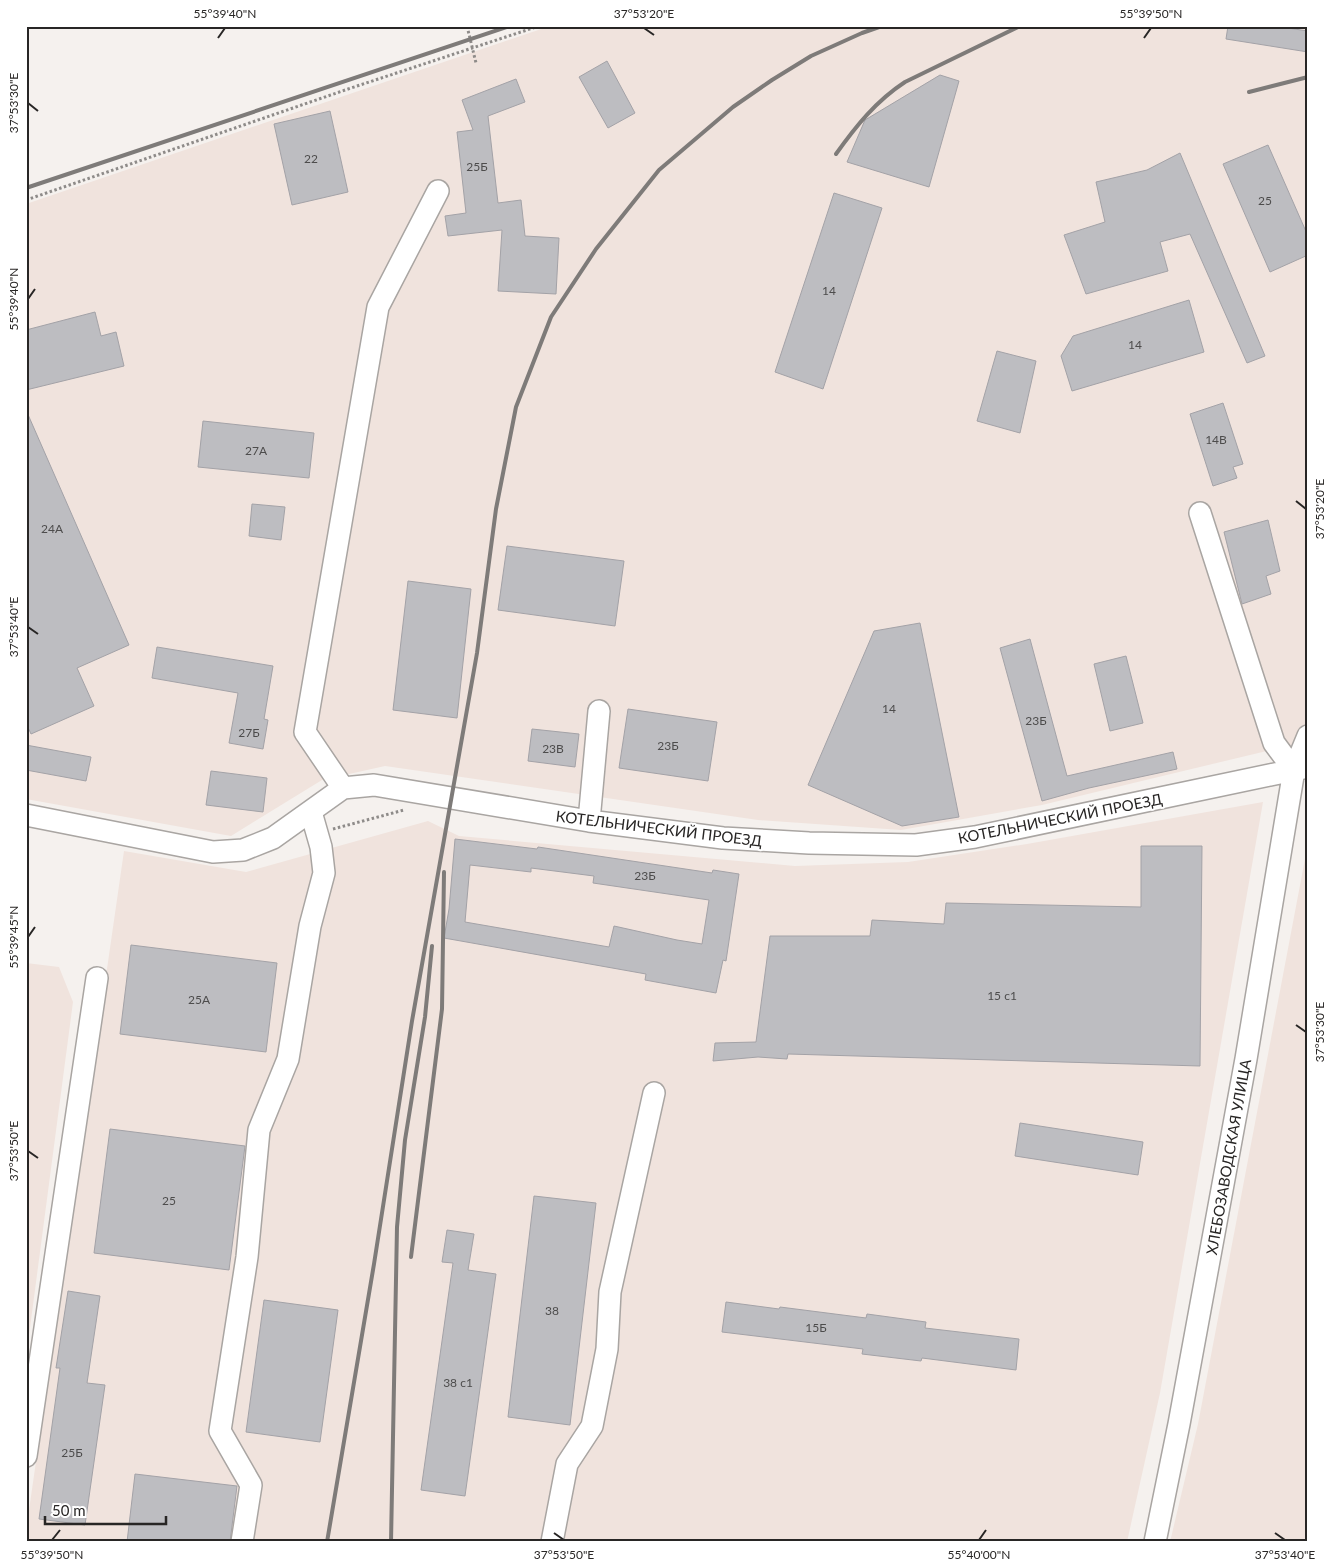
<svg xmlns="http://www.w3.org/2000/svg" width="1334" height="1568" font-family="Lato,sans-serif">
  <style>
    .built { fill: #f0e3dd }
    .building { fill: #bdbdc1; stroke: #a3a2a7; fill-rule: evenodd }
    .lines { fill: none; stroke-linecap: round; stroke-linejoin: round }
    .minor-casing { stroke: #a9a5a2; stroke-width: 24 }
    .path { stroke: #8e8b89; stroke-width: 3; stroke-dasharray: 2.5 2.5; stroke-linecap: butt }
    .minor { stroke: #fff; stroke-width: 21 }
    .rail { stroke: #7e7b79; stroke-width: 4 }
    .ticks { fill: none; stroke: #282625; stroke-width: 2 }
    .labels { text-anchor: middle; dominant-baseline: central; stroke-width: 4; stroke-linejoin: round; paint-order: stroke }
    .number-label { font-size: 12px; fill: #4d4c4c }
    .street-label { font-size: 15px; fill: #282625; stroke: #fff }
    .neatline { fill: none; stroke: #282625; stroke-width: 2 }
    .ticks-label { font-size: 12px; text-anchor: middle; fill: #282625 }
  </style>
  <rect width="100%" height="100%" fill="#f5f1ee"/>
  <!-- built -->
  <path class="built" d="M 550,26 L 1308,26 L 1308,741 L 1042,805 L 901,830 L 758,820 L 385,766 L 322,780 L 231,836 L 26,799 L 26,204 Z
    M 1263,802 L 1160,1393 L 1127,1542 L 26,1542 L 26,1531 L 124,851 L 246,872 L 428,821 L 459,836 L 795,866 L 908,862 L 1027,844 Z
    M 1308,843 L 1308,1542 L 1170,1542 L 1198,1424 Z
    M 26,963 L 59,967 L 73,1002 L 26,1358 Z"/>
  <!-- building -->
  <path class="building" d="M 1228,26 L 1274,26 L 1308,31 L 1308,52 L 1226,39 Z
    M 607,61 L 635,113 L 608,128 L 579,77 Z
    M 940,75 L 959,81 L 929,187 L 847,162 L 865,120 Z
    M 516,79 L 525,102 L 488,116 L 498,203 L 521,200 L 525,236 L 559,238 L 556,294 L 498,291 L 502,230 L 448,236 L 445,216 L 466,213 L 457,132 L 473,130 L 462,100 Z
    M 330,111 L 348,192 L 292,205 L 274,124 Z
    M 1268,145 L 1308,236 L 1308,255 L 1270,272 L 1223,164 Z
    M 1180,153 L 1265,356 L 1247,363 L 1190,234 L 1160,242 L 1168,271 L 1086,294 L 1064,235 L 1105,222 L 1096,182 L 1147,170 Z
    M 834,193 L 882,208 L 823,389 L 775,372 Z
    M 1189,300 L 1204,352 L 1072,391 L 1061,356 L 1073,336 Z
    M 95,312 L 101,336 L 116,332 L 124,366 L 26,390 L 26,330 Z
    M 997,351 L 1036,361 L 1020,433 L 977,421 Z
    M 1223,403 L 1243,464 L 1233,467 L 1237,478 L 1213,486 L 1190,414 Z
    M 26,410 L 129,645 L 77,668 L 94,706 L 31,734 L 26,723 Z
    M 203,421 L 314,433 L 309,478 L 198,467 Z
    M 252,504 L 285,507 L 281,540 L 249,536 Z
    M 1268,520 L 1280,571 L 1266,576 L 1271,594 L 1242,604 L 1224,532 Z
    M 507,546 L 624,561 L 615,626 L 498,610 Z
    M 408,581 L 471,589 L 457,718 L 393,710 Z
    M 920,623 L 959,817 L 902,826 L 808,785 L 874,631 Z
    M 1030,639 L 1067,776 L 1173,752 L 1177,769 L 1089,788 L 1042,801 L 1000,648 Z
    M 157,647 L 273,666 L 264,719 L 268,720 L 263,749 L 229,743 L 238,693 L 152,678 Z
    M 1126,656 L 1143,723 L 1110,731 L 1094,664 Z
    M 628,709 L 717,722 L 708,781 L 619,768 Z
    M 532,729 L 579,734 L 575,767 L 528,761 Z
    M 26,745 L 91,757 L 86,781 L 26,770 Z
    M 211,771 L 267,778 L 263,812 L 206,805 Z
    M 455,839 L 537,849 L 538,847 L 712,873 L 713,870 L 739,874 L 726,961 L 723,960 L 716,993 L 645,980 L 646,974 L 444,938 L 449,909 ZM 470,865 L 531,872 L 531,868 L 594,876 L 593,883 L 709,900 L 702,944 L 677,940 L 614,926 L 609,947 L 465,922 Z
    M 1141,846 L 1202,846 L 1200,1066 L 788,1054 L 787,1059 L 758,1057 L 713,1061 L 715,1043 L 756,1042 L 770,936 L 870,936 L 872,920 L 944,924 L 946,903 L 1141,907 Z
    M 131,945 L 277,963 L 266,1052 L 120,1034 Z
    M 1020,1123 L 1143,1142 L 1138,1175 L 1015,1156 Z
    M 110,1129 L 245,1146 L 229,1270 L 94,1253 Z
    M 534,1196 L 596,1203 L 570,1425 L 508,1417 Z
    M 447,1230 L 474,1234 L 468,1270 L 496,1274 L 465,1496 L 421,1490 L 453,1263 L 442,1262 Z
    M 68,1291 L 100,1296 L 87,1383 L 105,1385 L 85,1525 L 39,1519 L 60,1368 L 56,1368 Z
    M 264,1300 L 338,1310 L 320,1442 L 246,1432 Z
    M 726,1302 L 779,1309 L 780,1307 L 866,1318 L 867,1314 L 926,1322 L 925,1328 L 1019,1339 L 1016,1370 L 922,1358 L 921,1361 L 862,1354 L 863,1349 L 722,1332 Z
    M 135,1474 L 237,1486 L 230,1542 L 127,1542 Z"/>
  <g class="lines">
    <defs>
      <path id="minor" d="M 1200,513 L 1274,743 L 1294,770
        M 343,788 L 305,732 L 378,307 L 438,191
        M 26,815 L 213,852 L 243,850 L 273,838 L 343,788 L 374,785 L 589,821 L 723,838 L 809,843 L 916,845 L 975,837 L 1308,767
        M 589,821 L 599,711
        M 26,1456 L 97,978
        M 242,1542 L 251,1485 L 220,1431 L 247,1257 L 259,1130 L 288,1059 L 310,926 L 324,873 L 321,847 L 311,812
        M 552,1542 L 567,1464 L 592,1426 L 607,1349 L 610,1292 L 654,1093
        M 1155,1542 L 1179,1424 L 1246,1059 L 1294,770 L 1308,736"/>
    </defs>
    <!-- minor casing -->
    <use href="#minor" class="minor-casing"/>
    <!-- path -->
    <path class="path" d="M 467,26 L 476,63
      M 26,200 L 351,88 L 539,26
      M 333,829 L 404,810"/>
    <!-- minor -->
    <use href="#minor" class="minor"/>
    <!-- rail -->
    <path class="rail" d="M 1249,92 L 1308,77
      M 836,154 C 856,126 876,101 905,82 L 1020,26
      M 26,188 L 510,26
      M 411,1257 L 442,1009 L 444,872
      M 327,1542 L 374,1264 L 412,1021 L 477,653 L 496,509 L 516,407 L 551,317 L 596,249 L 659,170 L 733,107 L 772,80 L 811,56 L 862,33 L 882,26
      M 391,1542 L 397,1227 L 405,1140 L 425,1017 L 432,946"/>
  </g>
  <!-- ticks -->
  <path class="ticks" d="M 644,28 L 654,35M 218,38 L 225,28M 1144,38 L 1151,28M 28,103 L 38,111M 28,299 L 35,289M 1296,501 L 1306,509M 28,627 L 38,634M 28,937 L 35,927M 1296,1025 L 1306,1032M 28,1151 L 38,1158M 554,1533 L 564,1540M 1275,1533 L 1285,1540M 52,1540 L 60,1530M 979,1540 L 986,1530"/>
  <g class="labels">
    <!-- number labels -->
    <g class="number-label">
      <text x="311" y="158">22</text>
      <text x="477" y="166">25Б</text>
      <text x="1265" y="200">25</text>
      <text x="829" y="290">14</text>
      <text x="1135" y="344">14</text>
      <text x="1216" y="439">14В</text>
      <text x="256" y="450">27А</text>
      <text x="52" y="528">24А</text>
      <text x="889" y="708">14</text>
      <text x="1036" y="720">23Б</text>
      <text x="249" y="732">27Б</text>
      <text x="668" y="745">23Б</text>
      <text x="553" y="748">23В</text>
      <text x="645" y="875">23Б</text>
      <text x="1002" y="995">15 с1</text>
      <text x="199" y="999">25А</text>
      <text x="169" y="1200">25</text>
      <text x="552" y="1310">38</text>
      <text x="816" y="1327">15Б</text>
      <text x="458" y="1382">38 с1</text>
      <text x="72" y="1452">25Б</text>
    </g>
    <!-- street labels -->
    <g class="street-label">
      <text transform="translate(1060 818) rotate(-11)">КОТЕЛЬНИЧЕСКИЙ ПРОЕЗД</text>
      <text transform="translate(659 828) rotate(7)">КОТЕЛЬНИЧЕСКИЙ ПРОЕЗД</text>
      <text transform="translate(1228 1157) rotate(-80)">ХЛЕБОЗАВОДСКАЯ УЛИЦА</text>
    </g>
  </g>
  <!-- border -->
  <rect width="1334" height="1568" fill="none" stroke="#ffffff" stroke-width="55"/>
  <!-- scale -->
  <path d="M45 1516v8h121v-8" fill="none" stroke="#282625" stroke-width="2.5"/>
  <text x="52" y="1516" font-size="15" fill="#282625" stroke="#ffffff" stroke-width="4" paint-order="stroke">50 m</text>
  <rect x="28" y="28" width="1278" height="1512" class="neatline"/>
  <g class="ticks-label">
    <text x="225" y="18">55°39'40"N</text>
    <text x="644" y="18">37°53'20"E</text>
    <text x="1151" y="18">55°39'50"N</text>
    <text transform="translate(14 103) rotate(-90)" y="4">37°53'30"E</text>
    <text transform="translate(14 299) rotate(-90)" y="4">55°39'40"N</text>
    <text transform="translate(1320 509) rotate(-90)" y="4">37°53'20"E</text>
    <text transform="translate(14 627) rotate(-90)" y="4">37°53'40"E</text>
    <text transform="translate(14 937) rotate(-90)" y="4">55°39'45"N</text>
    <text transform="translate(1320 1032) rotate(-90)" y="4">37°53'30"E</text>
    <text transform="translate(14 1151) rotate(-90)" y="4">37°53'50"E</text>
    <text x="52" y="1559">55°39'50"N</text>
    <text x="564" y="1559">37°53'50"E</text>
    <text x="979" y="1559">55°40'00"N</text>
    <text x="1285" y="1559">37°53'40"E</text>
  </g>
</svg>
